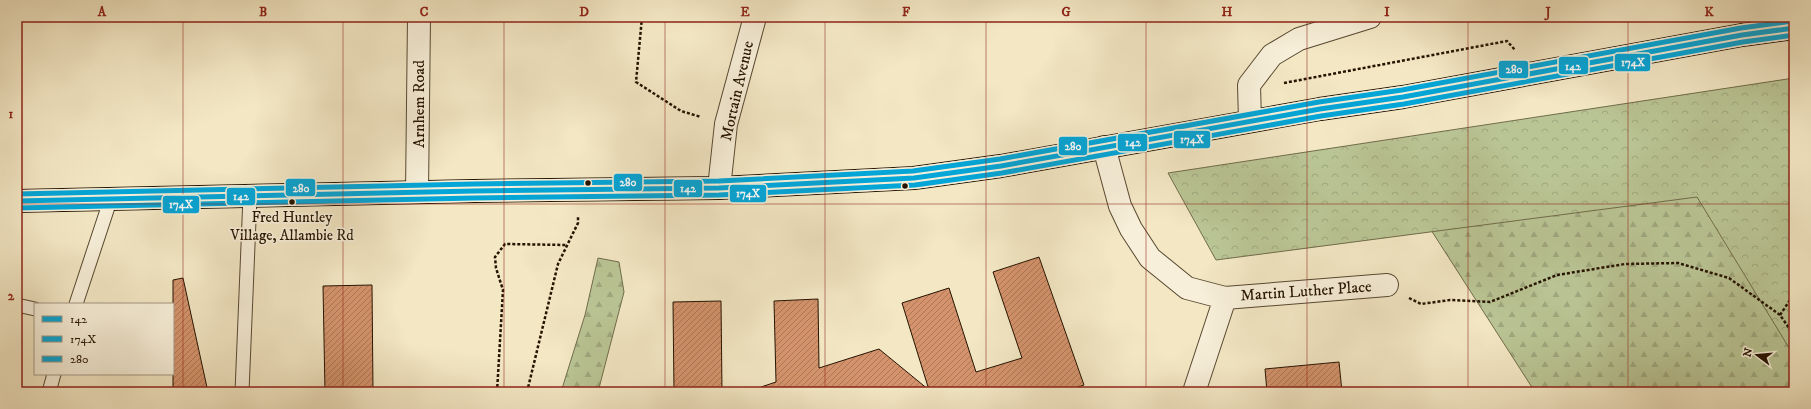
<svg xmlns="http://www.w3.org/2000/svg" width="1811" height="409" font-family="'IM FELL DW Pica',serif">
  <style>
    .forest { fill: url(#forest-firs); stroke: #706c4a }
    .park { fill: url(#park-crowns); stroke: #706c4a }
    .building { fill: url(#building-hatch); stroke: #251300 }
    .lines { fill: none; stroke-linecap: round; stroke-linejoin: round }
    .service-casing { stroke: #584831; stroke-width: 15 }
    .minor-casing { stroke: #584831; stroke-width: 24 }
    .tertiary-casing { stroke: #584831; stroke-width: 24 }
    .secondary-casing { stroke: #251300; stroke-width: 24 }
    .path { stroke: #251300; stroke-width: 2.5; stroke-dasharray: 3 2; stroke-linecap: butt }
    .service { stroke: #f7efd9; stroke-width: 13 }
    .minor { stroke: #f7efd9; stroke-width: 22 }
    .tertiary { stroke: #f7efd9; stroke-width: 22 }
    .secondary { stroke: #f7efd9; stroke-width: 22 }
    .bus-1-casing { stroke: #f7efd9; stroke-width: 8 }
    .bus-2-casing { stroke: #f7efd9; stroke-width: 8 }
    .bus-3-casing { stroke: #f7efd9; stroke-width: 8 }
    .bus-1 { stroke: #04a5d7; stroke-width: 5 }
    .bus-2 { stroke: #04a5d7; stroke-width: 5 }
    .bus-3 { stroke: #04a5d7; stroke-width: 5 }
    .grid { fill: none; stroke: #8f2418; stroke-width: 1; stroke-opacity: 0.55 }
    .bus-dot { fill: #251300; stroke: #f7efd9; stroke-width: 1.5 }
    .labels { text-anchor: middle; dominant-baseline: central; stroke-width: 3.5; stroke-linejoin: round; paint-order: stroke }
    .bus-label { font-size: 15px; fill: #251300; stroke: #f7efd9 }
    .street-label { font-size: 16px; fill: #251300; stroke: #f7efd9 }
    .line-badge { stroke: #f7efd9; stroke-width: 1.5 }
    .badge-label { font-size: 11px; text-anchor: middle; font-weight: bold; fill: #fff }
    .neatline { fill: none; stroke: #8f2418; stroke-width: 1.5 }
    .grid-label { font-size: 13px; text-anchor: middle; font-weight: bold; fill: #8f2418 }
  </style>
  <defs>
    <pattern id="forest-firs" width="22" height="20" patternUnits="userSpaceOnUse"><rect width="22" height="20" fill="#bac595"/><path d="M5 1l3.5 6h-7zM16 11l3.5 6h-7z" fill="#a0a87f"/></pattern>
    <pattern id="park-crowns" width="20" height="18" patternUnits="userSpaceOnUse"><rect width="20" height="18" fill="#bac595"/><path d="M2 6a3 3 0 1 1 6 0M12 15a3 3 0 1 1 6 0" fill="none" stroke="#a0a87f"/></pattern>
    <pattern id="building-hatch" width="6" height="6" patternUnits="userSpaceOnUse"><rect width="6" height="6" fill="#d4936c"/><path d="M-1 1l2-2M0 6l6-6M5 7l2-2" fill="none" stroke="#ac7756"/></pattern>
  </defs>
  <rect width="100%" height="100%" fill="#f3e7c4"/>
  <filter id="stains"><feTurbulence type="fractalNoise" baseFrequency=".005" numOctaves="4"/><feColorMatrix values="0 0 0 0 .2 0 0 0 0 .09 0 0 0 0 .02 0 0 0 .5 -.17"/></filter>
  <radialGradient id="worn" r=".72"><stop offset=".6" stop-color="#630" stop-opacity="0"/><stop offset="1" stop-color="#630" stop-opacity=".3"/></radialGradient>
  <!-- forest -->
  <path class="forest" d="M 1794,81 L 1794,392 L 1535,392 L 1381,152 Z
    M 598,258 L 619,262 L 624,292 L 598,392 L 561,392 L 585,315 Z"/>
  <!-- park -->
  <path class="park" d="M 1794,78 L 1794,356 L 1697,197 L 1216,260 L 1168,173 Z"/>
  <!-- building -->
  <path class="building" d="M 1039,257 L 1084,385 L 1064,392 L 761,392 L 761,387 L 776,382 L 774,301 L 818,299 L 819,368 L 879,349 L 929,390 L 902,303 L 949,288 L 976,372 L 1022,358 L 993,272 Z
    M 183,278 L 208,392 L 173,392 L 173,280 Z
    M 372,285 L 373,392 L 325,392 L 323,286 Z
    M 721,301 L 722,392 L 674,392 L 673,302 Z
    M 1339,362 L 1342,392 L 1267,392 L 1265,369 Z"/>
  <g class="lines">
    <defs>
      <path id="service" d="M 76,304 L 111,198
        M 17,305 L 35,309
        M 49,392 L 54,374
        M 242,392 L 250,196"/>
      <path id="minor" d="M 1250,121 L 1249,85 L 1272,55 L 1299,39 L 1370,17
        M 1104,147 L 1120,206 L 1131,229 L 1150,258 L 1187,288 L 1225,298 L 1387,285
        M 417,192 L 419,17
        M 1194,392 L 1225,298"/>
      <path id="tertiary" d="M 719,188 L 726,124 L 755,17"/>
      <path id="secondary" d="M 17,201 L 474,191 L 719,188 L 914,178 L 1001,166 L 1320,109 L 1403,97 L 1742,35 L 1794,28"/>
    </defs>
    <!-- service casing -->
    <use href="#service" class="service-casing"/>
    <!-- minor casing -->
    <use href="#minor" class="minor-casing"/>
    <!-- tertiary casing -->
    <use href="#tertiary" class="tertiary-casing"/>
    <!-- secondary casing -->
    <use href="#secondary" class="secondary-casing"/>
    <!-- path -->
    <path class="path" d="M 642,17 L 636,82 L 681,111 L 701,117
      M 1284,83 L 1507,41 L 1515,50
      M 1409,298 L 1421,304 L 1450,300 L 1490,302 L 1557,275 L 1625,264 L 1678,263 L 1729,278 L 1780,315 L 1794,335
      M 1780,315 L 1794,294
      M 497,392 L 503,290 L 496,268 L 495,257 L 505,244 L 567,245
      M 527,392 L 558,264 L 578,223 L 578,217"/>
    <!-- service -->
    <use href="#service" class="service"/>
    <!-- minor -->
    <use href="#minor" class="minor"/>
    <!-- tertiary -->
    <use href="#tertiary" class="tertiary"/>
    <!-- secondary -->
    <use href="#secondary" class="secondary"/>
    <defs>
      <path id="bus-1" d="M 17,201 L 474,191 L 719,188 L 914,178 L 1001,166 L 1320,109 L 1403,97 L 1742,35 L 1794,28"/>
      <path id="bus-2" d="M 17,208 L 474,198 L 719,195 L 915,185 L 1002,173 L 1321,116 L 1404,104 L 1743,42 L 1794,35"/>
      <path id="bus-3" d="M 17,194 L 474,184 L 719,181 L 913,171 L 1000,159 L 1319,102 L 1402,90 L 1741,28 L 1793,21"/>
    </defs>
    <!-- bus-1 casing -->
    <use href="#bus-1" class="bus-1-casing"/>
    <!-- bus-2 casing -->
    <use href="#bus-2" class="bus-2-casing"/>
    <!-- bus-3 casing -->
    <use href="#bus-3" class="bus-3-casing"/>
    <!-- bus-1 -->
    <use href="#bus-1" class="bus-1"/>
    <!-- bus-2 -->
    <use href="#bus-2" class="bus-2"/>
    <!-- bus-3 -->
    <use href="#bus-3" class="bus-3"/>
  </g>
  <!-- grid -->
  <path class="grid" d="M 183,17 L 183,392M 343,17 L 343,392M 504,17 L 504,392M 665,17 L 665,392M 825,17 L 825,392M 986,17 L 986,392M 1146,17 L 1146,392M 1307,17 L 1307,392M 1468,17 L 1468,392M 1628,17 L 1628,392M 17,204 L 1794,204"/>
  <!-- markers -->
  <g class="bus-dot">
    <circle cx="588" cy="183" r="3.5"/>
    <circle cx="905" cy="186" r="3.5"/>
    <circle cx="292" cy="202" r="3.5"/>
  </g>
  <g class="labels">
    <!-- bus labels -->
    <g class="bus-label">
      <text x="292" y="217">Fred Huntley<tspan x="292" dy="18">Village, Allambie Rd</tspan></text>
    </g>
    <!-- street labels -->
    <g class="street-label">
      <text transform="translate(737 91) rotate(-77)">Mortain Avenue</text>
      <text transform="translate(419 104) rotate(-90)">Arnhem Road</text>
      <text transform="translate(1306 291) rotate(-4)">Martin Luther Place</text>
    </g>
  </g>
  <g class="line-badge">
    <rect x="1614" y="53" width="37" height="19" rx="4" fill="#04a5d7"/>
    <rect x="1558" y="56" width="31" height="19" rx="4" fill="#04a5d7"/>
    <rect x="1498" y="60" width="31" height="19" rx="4" fill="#04a5d7"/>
    <rect x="1173" y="130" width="38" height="19" rx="4" fill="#04a5d7"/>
    <rect x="1117" y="133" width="31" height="19" rx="4" fill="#04a5d7"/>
    <rect x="1058" y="136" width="30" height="20" rx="4" fill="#04a5d7"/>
    <rect x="613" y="173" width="30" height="19" rx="4" fill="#04a5d7"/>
    <rect x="285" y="178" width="31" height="19" rx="4" fill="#04a5d7"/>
    <rect x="673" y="179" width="30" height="19" rx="4" fill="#04a5d7"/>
    <rect x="729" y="184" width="38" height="19" rx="4" fill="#04a5d7"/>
    <rect x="226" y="187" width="30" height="19" rx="4" fill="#04a5d7"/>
    <rect x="162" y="195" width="38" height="19" rx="4" fill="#04a5d7"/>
  </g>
  <g class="badge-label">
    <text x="1633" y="66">174X</text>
    <text x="1573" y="70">142</text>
    <text x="1514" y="73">280</text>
    <text x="1192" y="143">174X</text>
    <text x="1133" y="146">142</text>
    <text x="1073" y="150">280</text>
    <text x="628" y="186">280</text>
    <text x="301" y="192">280</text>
    <text x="688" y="192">142</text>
    <text x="748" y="197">174X</text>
    <text x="241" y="200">142</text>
    <text x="181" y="208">174X</text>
  </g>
  <!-- margin -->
  <rect width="1811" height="409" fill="none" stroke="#f3e7c4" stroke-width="44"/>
  <!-- legend -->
  <rect x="34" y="303" width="140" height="72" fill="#f7efd9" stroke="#a39782"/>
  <rect x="42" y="316" width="20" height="6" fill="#04a5d7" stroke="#a39782"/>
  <text x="70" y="323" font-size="12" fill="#251300">142</text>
  <rect x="42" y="336" width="20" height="6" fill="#04a5d7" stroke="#a39782"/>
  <text x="70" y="343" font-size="12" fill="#251300">174X</text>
  <rect x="42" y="356" width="20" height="6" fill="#04a5d7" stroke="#a39782"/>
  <text x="70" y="363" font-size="12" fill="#251300">280</text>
  <!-- north arrow -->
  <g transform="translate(1757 355) rotate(286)" stroke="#f7efd9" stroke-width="3" paint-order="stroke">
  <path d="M0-3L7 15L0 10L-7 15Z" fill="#251300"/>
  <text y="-6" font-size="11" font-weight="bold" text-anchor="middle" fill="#251300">N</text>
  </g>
  <rect x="22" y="22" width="1767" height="365" class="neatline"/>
  <g class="grid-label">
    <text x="102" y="16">A</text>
    <text x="263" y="16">B</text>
    <text x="424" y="16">C</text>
    <text x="584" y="16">D</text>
    <text x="745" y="16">E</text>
    <text x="906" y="16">F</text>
    <text x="1066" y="16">G</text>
    <text x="1227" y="16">H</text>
    <text x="1387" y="16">I</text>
    <text x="1548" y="16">J</text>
    <text x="1709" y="16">K</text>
    <text x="11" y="118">1</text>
    <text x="11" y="300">2</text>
  </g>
  <rect width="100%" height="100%" filter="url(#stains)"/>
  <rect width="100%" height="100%" fill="url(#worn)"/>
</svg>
